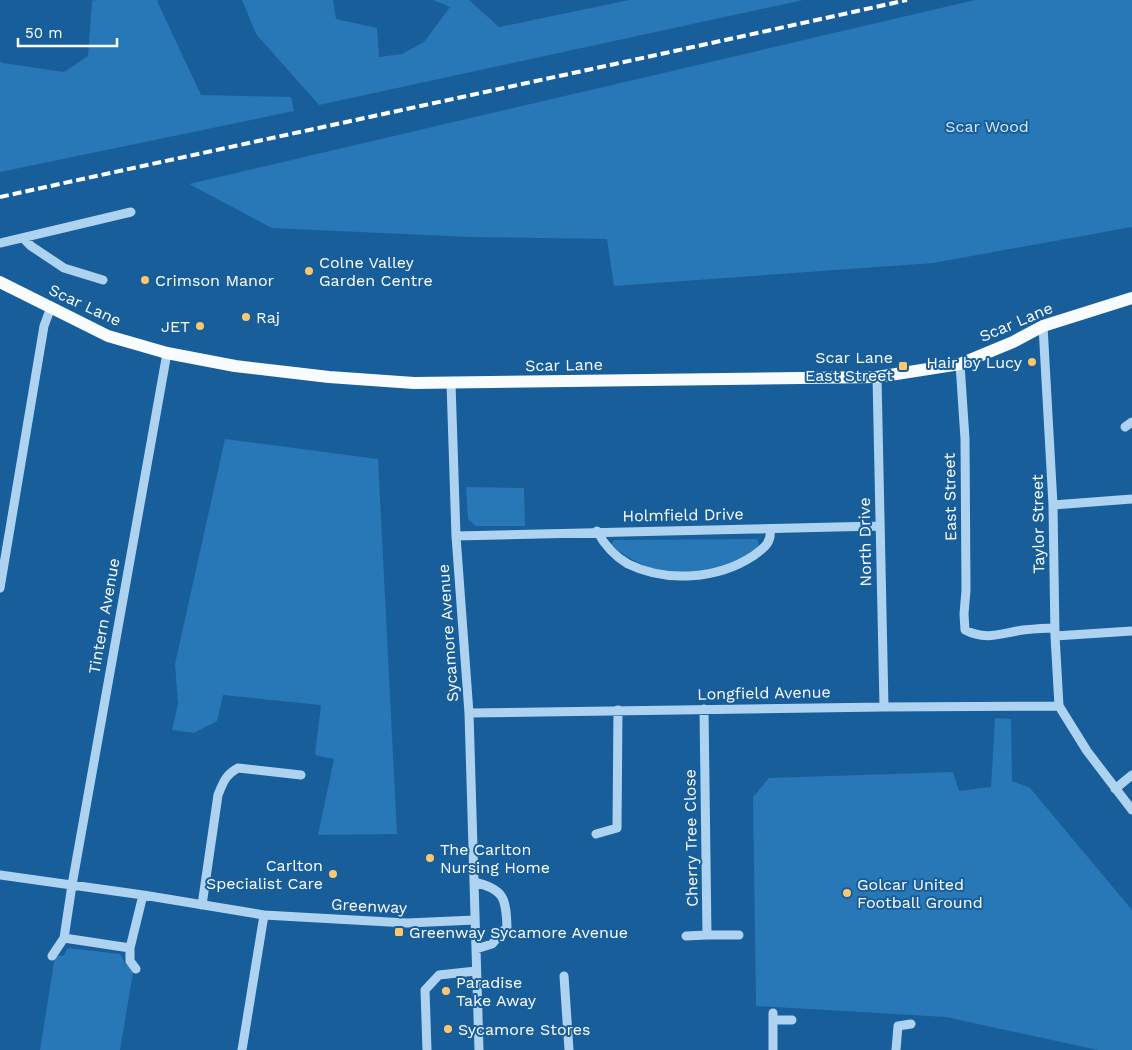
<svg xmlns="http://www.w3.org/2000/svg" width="1132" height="1050" font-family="'Work Sans',sans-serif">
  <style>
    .green { fill: #2877b6 }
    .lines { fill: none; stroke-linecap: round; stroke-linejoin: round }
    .minor { stroke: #aed3f1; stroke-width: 9 }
    .major { stroke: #f8fcff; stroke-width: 12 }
    .rail { stroke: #fff; stroke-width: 4; stroke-dasharray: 9 4; stroke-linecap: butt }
    .poi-dot { fill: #ffc66e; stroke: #185e9a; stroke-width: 2 }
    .labels { text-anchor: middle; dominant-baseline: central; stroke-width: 4; stroke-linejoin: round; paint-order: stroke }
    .park-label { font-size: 16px; fill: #d5ebfc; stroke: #185e9a }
    .poi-label { font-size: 16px; fill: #fff; stroke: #185e9a; text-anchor: start }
    .street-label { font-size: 16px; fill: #fff; stroke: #185e9a }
  </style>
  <rect width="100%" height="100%" fill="#185e9a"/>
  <!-- green -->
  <path class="green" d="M 96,0 L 159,0 L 157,1 L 201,95 L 291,97 L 294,111 L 0,172 L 0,61 L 3,63 L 64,72 L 88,56 L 92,1 Z
    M 242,0 L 333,0 L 336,19 L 377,28 L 379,57 L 402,54 L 424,42 L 450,7 L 433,0 L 469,0 L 499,27 L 629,0 L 803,0 L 319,105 L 256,34 Z
    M 975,0 L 1132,0 L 1132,227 L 933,263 L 614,286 L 607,239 L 469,237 L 272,228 L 189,184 Z
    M 225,439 L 378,459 L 397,834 L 318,835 L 334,759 L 315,755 L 321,705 L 223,695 L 217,721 L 194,733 L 172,730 L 178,704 L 175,664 Z
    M 466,487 L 524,488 L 525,526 L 476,526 L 468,519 Z
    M 757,539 L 759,545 C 741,571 684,576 655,569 C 638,564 625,556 611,545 L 614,540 Z
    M 995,718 L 1011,719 L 1012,781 L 1030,788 L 1132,910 L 1132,1050 L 1098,1050 L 946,1017 L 756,1006 L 753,797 L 769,778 L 953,772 L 959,791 L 991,787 Z
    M 68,948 L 120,954 L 126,965 L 134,967 L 120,1050 L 40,1050 L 55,956 L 63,956 Z"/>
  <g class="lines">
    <!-- minor -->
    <path class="minor" d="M 23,238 L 31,246 L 64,268 L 103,280
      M 0,243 L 131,212
      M 1043,326 L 1053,505 L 1055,636 L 1059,706 L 1087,751 L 1132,810
      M 960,364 L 965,439 L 966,590 L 964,614 L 965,630 C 986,641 1002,633 1023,630 C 1033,629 1044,628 1055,628
      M 877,377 L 884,707
      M 451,383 L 456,536 L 469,713 L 479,1050
      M 1125,427 L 1132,422
      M 1053,505 L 1132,499
      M 597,531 C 605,546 614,556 628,564 C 667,583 718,579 753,556 C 764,548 772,543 770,529
      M 456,536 L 879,526
      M 0,588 L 44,326 L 51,307
      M 1055,636 L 1132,631
      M 704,709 L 707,935 L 739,935
      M 469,713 L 884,707 L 1059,706
      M 1115,789 L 1132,775
      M 596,834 L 617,828 L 618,710
      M 0,875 L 143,895 L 264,915 L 407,923 L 475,920
      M 474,882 C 504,889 506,898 507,927 L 492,944 L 476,949
      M 143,895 L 130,948 L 64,938 L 72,885 L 167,353
      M 202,905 L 218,795 C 223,783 225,775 238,768 L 301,775
      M 686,936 L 707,935
      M 130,948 L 130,961 L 136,969
      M 52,956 L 64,938
      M 564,976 L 569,1050
      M 773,1013 L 773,1050
      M 773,1020 L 792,1020
      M 242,1050 L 264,915
      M 427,1050 L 425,990 L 439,975 L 476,971
      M 896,1050 L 898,1026 L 911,1024"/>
    <!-- major -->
    <path class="major" d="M 0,282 L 108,336 L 167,353 L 235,366 L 329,377 L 414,383 L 877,377 L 960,364 L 1013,342 L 1043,326 L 1132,298"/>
    <!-- rail -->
    <path class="rail" d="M 0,197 C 302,131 605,67 907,0"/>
  </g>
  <!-- markers -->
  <g class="poi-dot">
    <circle cx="309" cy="271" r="5"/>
    <circle cx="145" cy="280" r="5"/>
    <circle cx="246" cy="317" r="5"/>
    <circle cx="200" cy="326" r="5"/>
    <circle cx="1032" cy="362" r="5"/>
    <rect x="898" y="361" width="10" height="10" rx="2.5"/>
    <circle cx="430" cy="858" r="5"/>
    <circle cx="333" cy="874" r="5"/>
    <circle cx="847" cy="893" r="5"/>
    <rect x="394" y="927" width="10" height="10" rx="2.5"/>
    <circle cx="446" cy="991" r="5"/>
    <circle cx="448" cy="1029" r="5"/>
  </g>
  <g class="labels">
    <!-- park labels -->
    <g class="park-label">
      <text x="987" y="126">Scar Wood</text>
    </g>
    <!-- poi labels -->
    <g class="poi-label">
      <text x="319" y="262">Colne Valley<tspan x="319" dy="18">Garden Centre</tspan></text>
      <text x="155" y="280">Crimson Manor</text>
      <text x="256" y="317">Raj</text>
      <text x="190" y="326" text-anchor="end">JET</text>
      <text x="893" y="357" text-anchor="end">Scar Lane<tspan x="893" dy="18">East Street</tspan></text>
      <text x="1022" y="362" text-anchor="end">Hair by Lucy</text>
      <text x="440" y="849">The Carlton<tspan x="440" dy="18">Nursing Home</tspan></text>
      <text x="323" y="865" text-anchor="end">Carlton<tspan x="323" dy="18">Specialist Care</tspan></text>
      <text x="857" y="884">Golcar United<tspan x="857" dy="18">Football Ground</tspan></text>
      <text x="409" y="932">Greenway Sycamore Avenue</text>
      <text x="456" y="982">Paradise<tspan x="456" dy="18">Take Away</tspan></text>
      <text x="458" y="1029">Sycamore Stores</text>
    </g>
    <!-- street labels -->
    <g class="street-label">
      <text transform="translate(85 305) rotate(25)">Scar Lane</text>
      <text transform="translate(1016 322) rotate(-23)">Scar Lane</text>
      <text transform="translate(564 365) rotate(-1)">Scar Lane</text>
      <text transform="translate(950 497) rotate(-91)">East Street</text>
      <text transform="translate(683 515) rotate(-1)">Holmfield Drive</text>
      <text transform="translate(1038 524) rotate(-91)">Taylor Street</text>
      <text transform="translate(865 542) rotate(-91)">North Drive</text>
      <text transform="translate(104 616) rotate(-80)">Tintern Avenue</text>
      <text transform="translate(448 633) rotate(-94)">Sycamore Avenue</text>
      <text transform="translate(764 693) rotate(-1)">Longfield Avenue</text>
      <text transform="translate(691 838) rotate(-91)">Cherry Tree Close</text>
      <text transform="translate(369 906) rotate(3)">Greenway</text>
    </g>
  </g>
  <!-- scale -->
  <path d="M18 38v8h99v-8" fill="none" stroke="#ffffff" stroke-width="2.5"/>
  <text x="25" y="38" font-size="15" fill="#ffffff" stroke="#185e9a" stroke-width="4" paint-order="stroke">50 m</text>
</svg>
